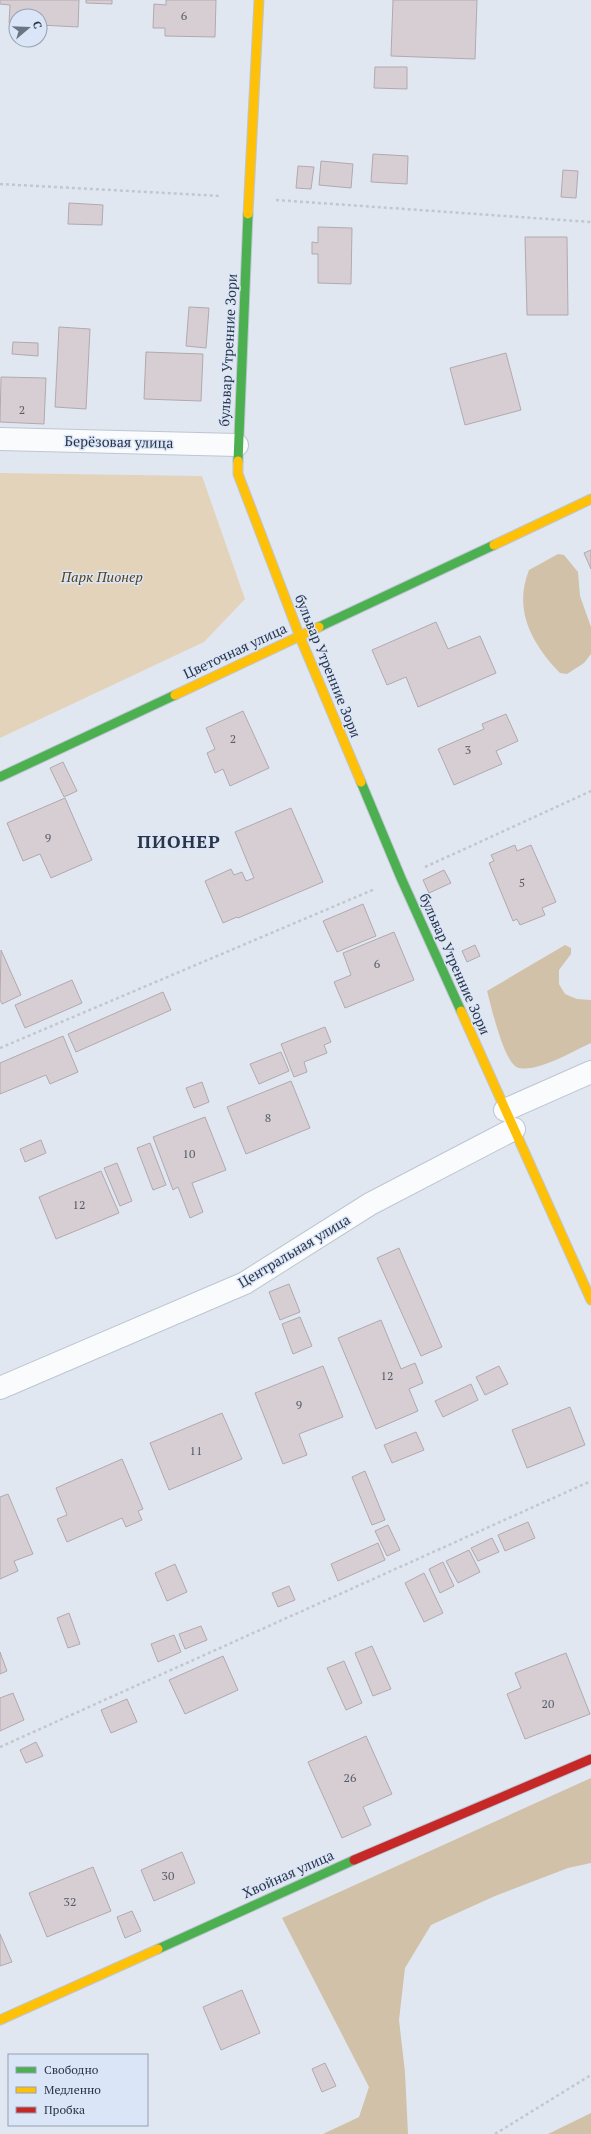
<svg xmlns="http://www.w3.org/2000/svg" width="591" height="2134" font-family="'PT Serif',serif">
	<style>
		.green { fill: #e3d3ba }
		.forest { fill: #d1c1a8 }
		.building { fill: #d7ced3; stroke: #b1a9ae }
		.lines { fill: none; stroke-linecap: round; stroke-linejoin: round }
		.street-casing { stroke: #bdc6d2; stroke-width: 24 }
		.fast-casing { stroke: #bdc6d2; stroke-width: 11 }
		.slow-casing { stroke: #bdc6d2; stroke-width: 11 }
		.jam-casing { stroke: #bdc6d2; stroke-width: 11 }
		.path { stroke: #c3c7cc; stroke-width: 2.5; stroke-dasharray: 3 3; stroke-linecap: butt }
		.street { stroke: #fafbfd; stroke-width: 22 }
		.fast { stroke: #4caf50; stroke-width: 9 }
		.slow { stroke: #ffc107; stroke-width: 9 }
		.jam { stroke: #c62828; stroke-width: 9 }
		.labels { text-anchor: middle; stroke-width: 3; stroke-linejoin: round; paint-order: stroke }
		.number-label { font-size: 12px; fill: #555c6a }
		.street-label { font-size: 14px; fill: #2a3647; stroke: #dae6f8 }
		.park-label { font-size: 14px; font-style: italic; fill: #594016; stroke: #dae6f8 }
		.district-label { font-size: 18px; font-weight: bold; letter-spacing: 1px; fill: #2a3647; stroke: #dae6f8 }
	</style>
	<rect width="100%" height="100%" fill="#e1e7f1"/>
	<polygon class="green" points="0,473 202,476 245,599 204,642 0,738"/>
	<g class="forest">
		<path d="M558,554L564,555L578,572L580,596L591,627V654L584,663L567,674L560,673C532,644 513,610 529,570Z"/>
		<path d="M565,945L571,948V954L559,970V984L565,994L577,999L591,1000V1043C573,1051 539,1072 519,1068C504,1065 491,1005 487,991Z"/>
		<polygon points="591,1778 591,1863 568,1868 495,1896 431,1925 405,1968 399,2020 405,2072 408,2134 323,2134 359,2117 369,2087 282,1918"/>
		<polygon points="591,2113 591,2134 548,2134"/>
	</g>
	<g class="building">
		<polygon points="0,0 79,0 78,27 40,25 40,16 16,16 16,23 9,23 10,5 0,4"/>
		<polygon points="86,0 112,0 112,4 86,3"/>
		<polygon points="166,0 216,0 215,37 165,36 165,28 153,28 154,4 166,5"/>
		<polygon points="393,0 477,0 475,59 391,56"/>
		<polygon points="375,67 407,67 407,89 374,88"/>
		<polygon points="373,154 408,156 407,184 371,182"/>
		<polygon points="321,161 353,164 351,188 319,185"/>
		<polygon points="298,166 314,167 311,189 296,188"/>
		<polygon points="563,170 578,171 576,198 561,197"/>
		<polygon points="69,203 103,205 102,225 68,224"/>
		<polygon points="318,227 352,228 351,284 318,283 318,254 312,254 312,242 318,243"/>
		<polygon points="525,237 567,237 568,315 527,315"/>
		<polygon points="189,307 209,308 206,348 186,346"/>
		<polygon points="59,327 90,329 86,409 55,407"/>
		<polygon points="13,342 38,343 38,356 12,354"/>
		<polygon points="146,352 203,354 201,401 144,399"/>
		<polygon points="506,353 521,410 465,425 450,368"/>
		<polygon points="1,377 46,378 44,424 0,422"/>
		<polygon points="591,550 591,569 584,553"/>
		<polygon points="436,622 448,649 480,636 496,673 418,707 406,677 387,685 372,650"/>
		<polygon points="243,711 269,768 230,786 223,769 215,773 207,753 215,749 206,728"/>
		<polygon points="506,714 518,741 496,751 502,764 454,785 438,749 484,729 482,724"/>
		<polygon points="63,762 77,791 64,797 50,768"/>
		<polygon points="65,798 92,860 51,878 40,854 23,861 7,823"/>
		<polygon points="291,808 323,882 238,918 237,917 223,923 205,881 231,869 234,875 242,872 246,881 254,878 235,832"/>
		<polygon points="515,845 517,851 531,845 556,902 542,908 545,915 520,925 517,919 513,921 489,863 494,861 491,855"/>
		<polygon points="444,870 451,883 429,893 423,880"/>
		<polygon points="363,904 376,936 337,952 323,921"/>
		<polygon points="394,932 414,980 345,1008 334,982 351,975 343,953"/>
		<polygon points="475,945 480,956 467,962 462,951"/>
		<polygon points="1,950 21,995 2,1004 0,1000"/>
		<polygon points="72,980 82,1003 25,1028 15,1005"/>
		<polygon points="163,992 171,1010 76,1052 68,1034"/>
		<polygon points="325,1027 331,1042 324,1045 327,1053 304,1062 307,1072 294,1077 281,1044"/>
		<polygon points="63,1036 78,1072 50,1084 46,1075 0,1094 0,1063"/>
		<polygon points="281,1052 289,1071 259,1084 250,1064"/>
		<polygon points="291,1081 310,1128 246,1154 227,1107"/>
		<polygon points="202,1082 209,1102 194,1108 186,1088"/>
		<polygon points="205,1117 226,1170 192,1183 203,1212 190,1218 178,1187 173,1190 153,1137"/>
		<polygon points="41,1140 46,1153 25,1162 20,1149"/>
		<polygon points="150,1143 166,1185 153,1190 137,1148"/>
		<polygon points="117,1163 132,1201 120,1206 104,1168"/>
		<polygon points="101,1171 119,1213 56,1239 39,1197"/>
		<polygon points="399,1248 442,1347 421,1356 377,1258"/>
		<polygon points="289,1284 300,1312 280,1320 269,1292"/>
		<polygon points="300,1317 312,1346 293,1354 282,1324"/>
		<polygon points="381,1320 401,1369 415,1363 423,1383 409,1389 418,1411 376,1429 338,1338"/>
		<polygon points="323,1366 343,1417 299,1434 307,1455 283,1464 255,1393"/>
		<polygon points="499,1366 508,1384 485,1395 476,1377"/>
		<polygon points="471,1384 478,1400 443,1417 435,1401"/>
		<polygon points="570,1407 585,1445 527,1468 512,1430"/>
		<polygon points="222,1413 242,1459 169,1490 150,1443"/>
		<polygon points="416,1432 424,1450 392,1463 384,1445"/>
		<polygon points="122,1459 143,1509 138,1511 142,1520 126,1527 122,1518 67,1542 57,1519 67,1515 56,1488"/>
		<polygon points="365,1471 385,1520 372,1525 352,1477"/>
		<polygon points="8,1494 33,1554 14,1561 18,1571 0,1579 0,1497"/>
		<polygon points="528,1522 535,1538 505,1551 498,1535"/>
		<polygon points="388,1525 400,1550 387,1556 375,1531"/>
		<polygon points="492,1538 499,1552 478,1561 471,1548"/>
		<polygon points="378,1543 385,1560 338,1581 331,1564"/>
		<polygon points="469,1550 480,1572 458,1583 446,1561"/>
		<polygon points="443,1562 454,1586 440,1593 429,1569"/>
		<polygon points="175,1564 187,1592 167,1601 155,1573"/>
		<polygon points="424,1573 443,1613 424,1622 405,1583"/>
		<polygon points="289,1586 295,1600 278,1607 272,1593"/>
		<polygon points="69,1613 80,1644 68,1648 57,1618"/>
		<polygon points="201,1626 207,1640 185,1649 179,1634"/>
		<polygon points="174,1635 181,1652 158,1662 151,1644"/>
		<polygon points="372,1646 391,1689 373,1696 355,1653"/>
		<polygon points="0,1652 7,1671 0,1674"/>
		<polygon points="566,1653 590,1714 525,1739 507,1694 521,1688 515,1673"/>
		<polygon points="223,1656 238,1690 185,1714 169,1680"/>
		<polygon points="344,1661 362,1703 346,1710 327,1668"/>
		<polygon points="13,1693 24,1720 0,1731 0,1698"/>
		<polygon points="127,1699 137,1722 111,1733 101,1710"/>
		<polygon points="366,1736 392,1794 363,1807 371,1825 342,1838 308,1762"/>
		<polygon points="36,1742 43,1756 26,1763 20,1750"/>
		<polygon points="182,1852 195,1883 154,1901 141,1870"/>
		<polygon points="93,1867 111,1911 47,1937 29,1893"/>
		<polygon points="132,1911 141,1931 125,1938 117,1917"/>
		<polygon points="0,1934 12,1962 0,1966"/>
		<polygon points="242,1990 260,2033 221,2050 203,2007"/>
		<polygon points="325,2063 336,2086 322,2092 312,2069"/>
	</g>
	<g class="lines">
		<defs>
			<g id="street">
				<polyline points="0,439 237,445"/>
				<polyline points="505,1110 591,1072"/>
				<polyline points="0,1388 245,1283 370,1204 514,1129"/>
			</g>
			<g id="fast">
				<polyline points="238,461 248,214"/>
				<polyline points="319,627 494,545"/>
				<polyline points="0,777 175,695"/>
				<polyline points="361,782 401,878 461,1011"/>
				<polyline points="158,1949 354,1860"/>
			</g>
			<g id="slow">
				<polyline points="248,214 259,0"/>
				<polyline points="238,461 238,474 300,637 361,782"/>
				<polyline points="494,545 591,499"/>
				<polyline points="175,695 319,627"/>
				<polyline points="461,1011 591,1300"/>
				<polyline points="0,2020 158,1949"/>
			</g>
			<polyline id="jam" points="354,1860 591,1759"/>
		</defs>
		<use href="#street" class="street-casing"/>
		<use href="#fast" class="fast-casing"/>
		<use href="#slow" class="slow-casing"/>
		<use href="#jam" class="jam-casing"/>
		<g class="path">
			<polyline points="0,184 221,196"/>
			<polyline points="276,200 591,222"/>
			<polyline points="425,867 591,791"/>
			<polyline points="0,1048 375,889"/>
			<polyline points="0,1747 591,1481"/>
			<polyline points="495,2134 591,2075"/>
		</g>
		<use href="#street" class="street"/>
		<use href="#fast" class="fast"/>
		<use href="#slow" class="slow"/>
		<use href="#jam" class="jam"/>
	</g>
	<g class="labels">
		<g class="number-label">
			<text x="184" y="20">6</text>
			<text x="22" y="414">2</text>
			<text x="233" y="743">2</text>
			<text x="468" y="754">3</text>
			<text x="48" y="842">9</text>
			<text x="522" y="887">5</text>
			<text x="377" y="968">6</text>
			<text x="268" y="1122">8</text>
			<text x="189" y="1158">10</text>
			<text x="79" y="1209">12</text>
			<text x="387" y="1380">12</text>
			<text x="299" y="1409">9</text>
			<text x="196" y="1455">11</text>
			<text x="548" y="1708">20</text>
			<text x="350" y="1782">26</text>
			<text x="168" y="1880">30</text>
			<text x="70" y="1906">32</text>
		</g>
		<g class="street-label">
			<text transform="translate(228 350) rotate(-87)" y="5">бульвар Утренние Зори</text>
			<text transform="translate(119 442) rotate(1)" y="5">Берёзовая улица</text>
			<text transform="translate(235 651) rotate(-25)" y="5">Цветочная улица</text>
			<text transform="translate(328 666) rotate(68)" y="5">бульвар Утренние Зори</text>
			<text transform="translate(455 964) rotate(66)" y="5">бульвар Утренние Зори</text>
			<text transform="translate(294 1251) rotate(-31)" y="5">Центральная улица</text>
			<text transform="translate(288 1874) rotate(-24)" y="5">Хвойная улица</text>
		</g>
		<g class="park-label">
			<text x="102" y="582">Парк Пионер</text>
		</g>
		<g class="district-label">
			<text x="179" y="848">ПИОНЕР</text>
		</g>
	</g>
	<rect x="8" y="2054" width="140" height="72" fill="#dae6f8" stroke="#94a0b1"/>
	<rect x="16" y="2067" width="20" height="6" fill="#4caf50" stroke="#94a0b1"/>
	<text x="44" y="2074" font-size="12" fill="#2a3647">Свободно</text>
	<rect x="16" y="2087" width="20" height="6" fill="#ffc107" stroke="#94a0b1"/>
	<text x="44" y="2094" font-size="12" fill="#2a3647">Медленно</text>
	<rect x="16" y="2107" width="20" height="6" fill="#c62828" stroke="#94a0b1"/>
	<text x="44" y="2114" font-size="12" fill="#2a3647">Пробка</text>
	<g transform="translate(28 28) rotate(71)"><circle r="19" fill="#dae6f8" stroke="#94a0b1"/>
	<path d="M0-3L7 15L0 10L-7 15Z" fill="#6a7482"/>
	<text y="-6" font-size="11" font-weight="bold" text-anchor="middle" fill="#2a3647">С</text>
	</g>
</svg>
